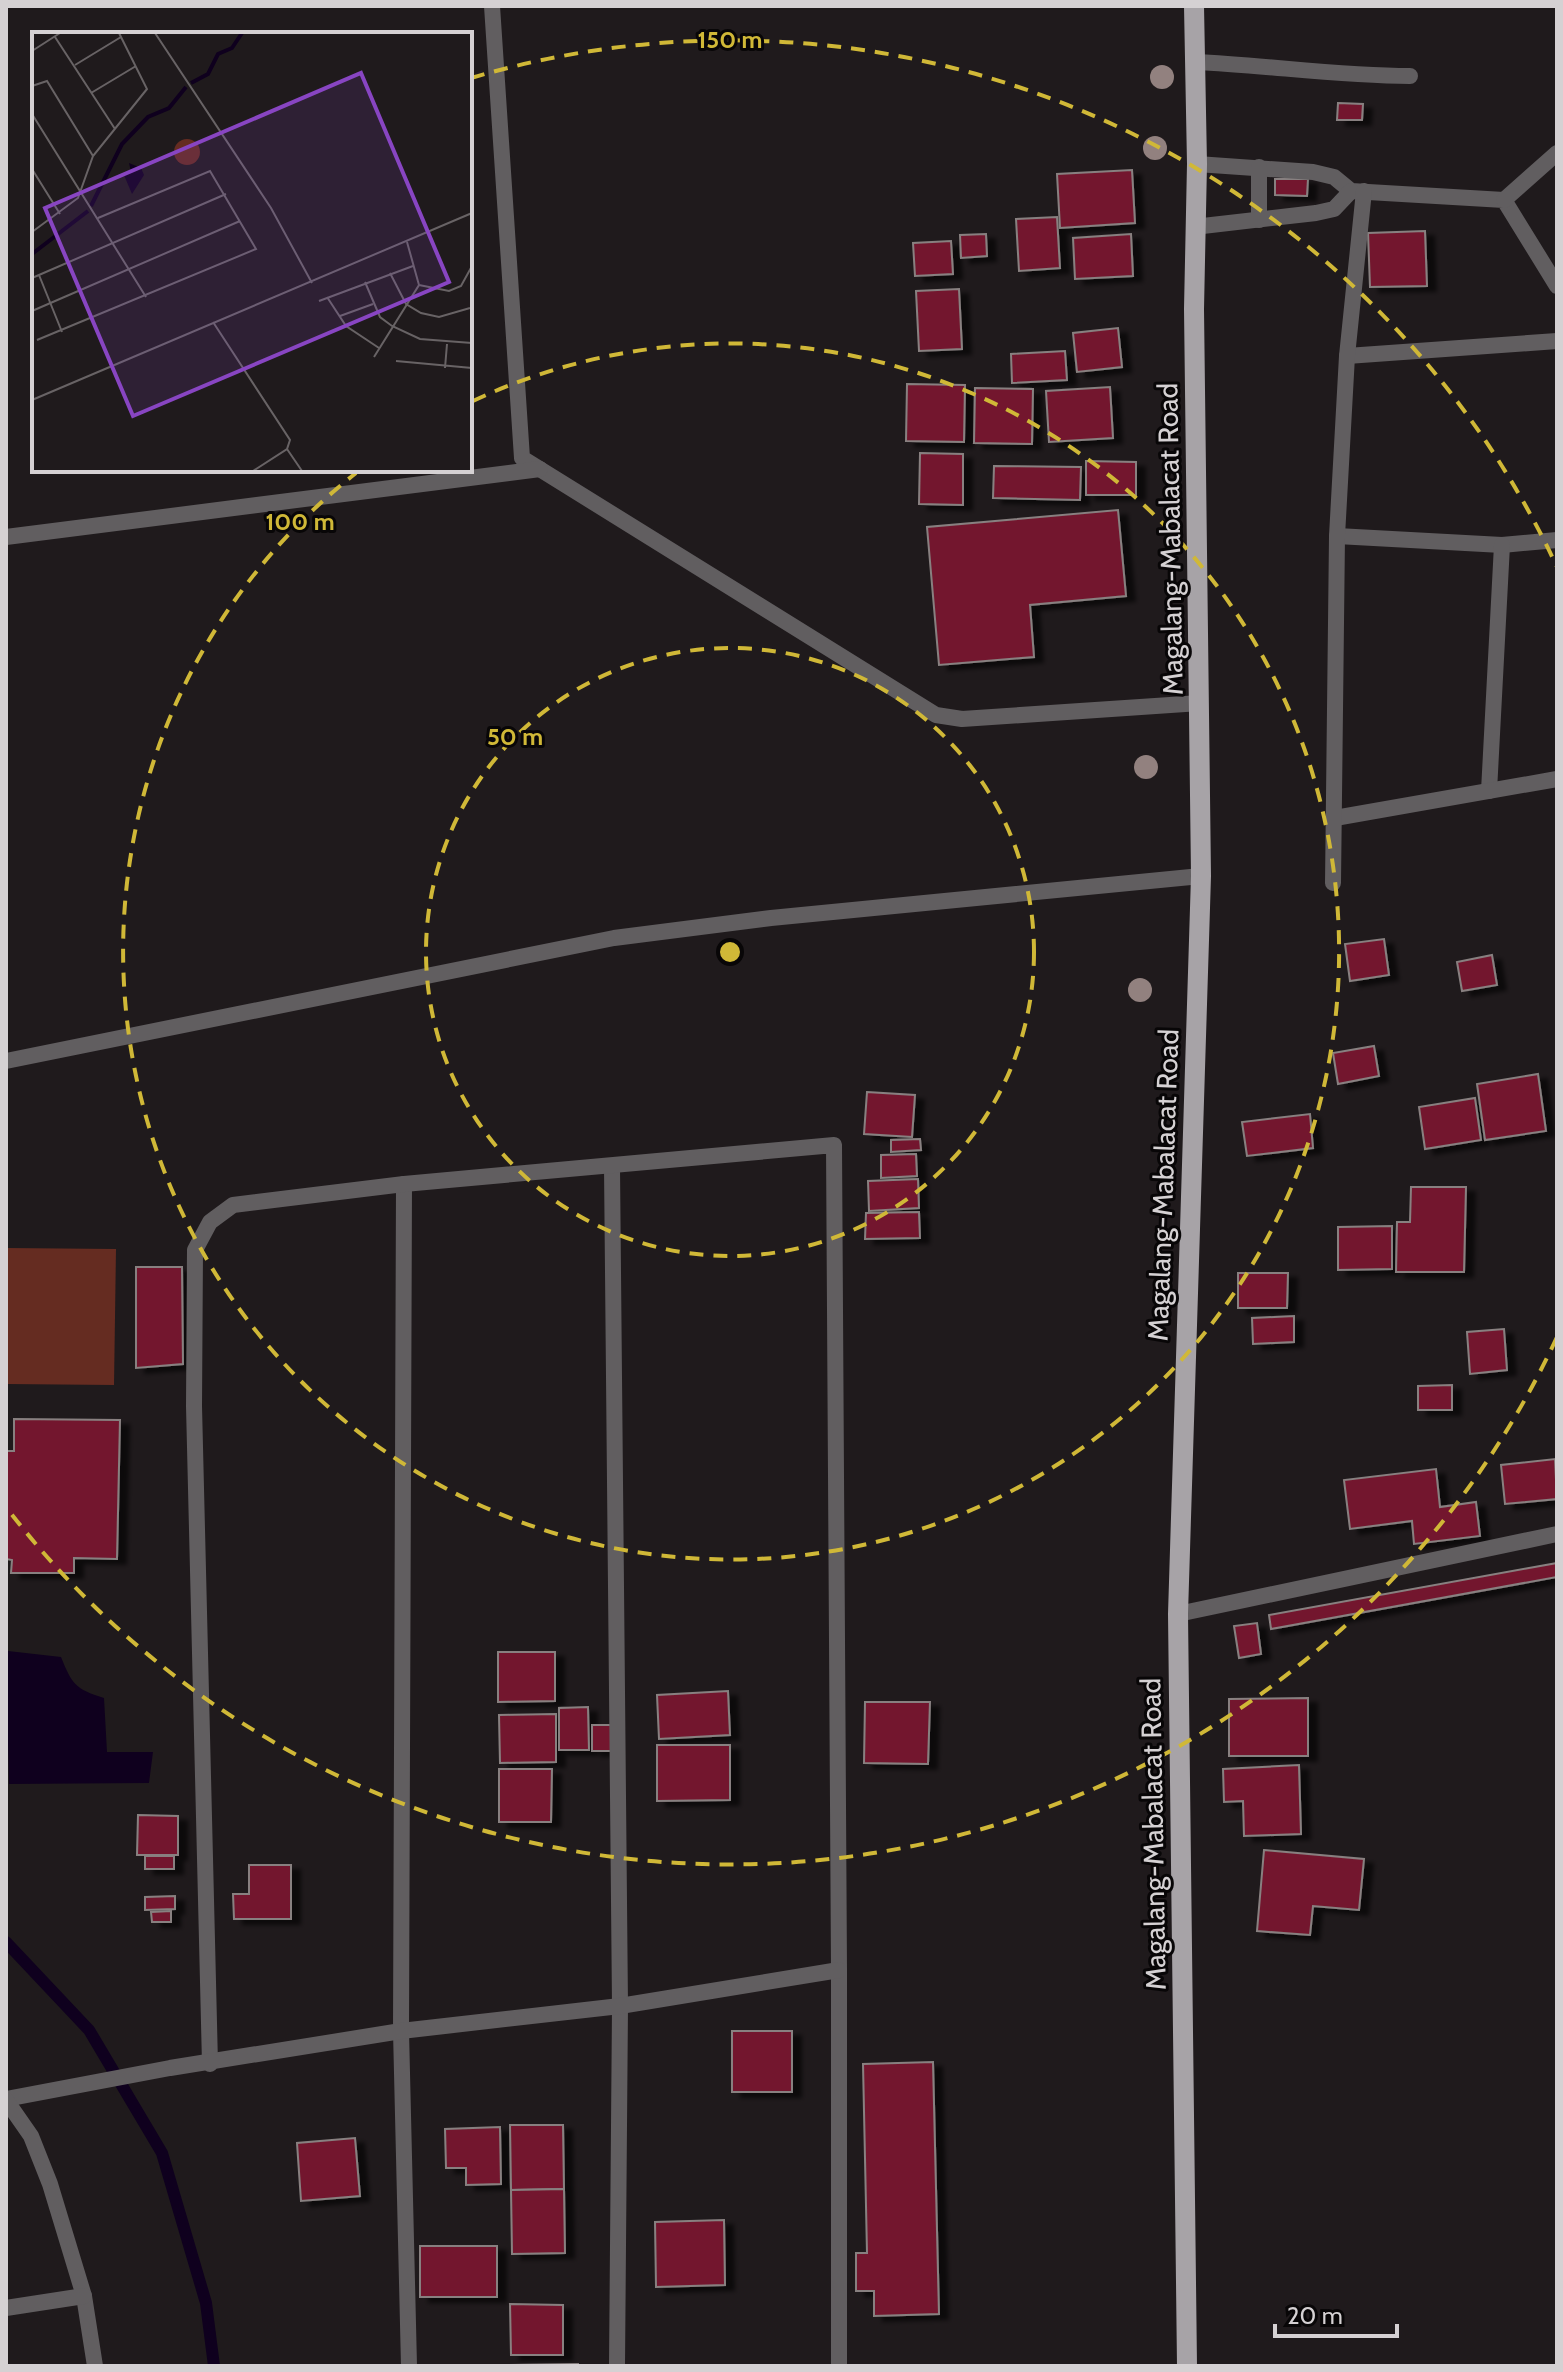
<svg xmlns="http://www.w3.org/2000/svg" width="1563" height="2372" font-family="Cabin,sans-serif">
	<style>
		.green { fill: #652c21 }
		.water { fill: #0f001e }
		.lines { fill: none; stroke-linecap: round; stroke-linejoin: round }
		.stream { stroke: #0f001e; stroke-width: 12 }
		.building { fill: #73192f; stroke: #888080; stroke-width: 2; filter: url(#shadow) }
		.lane { stroke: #615e60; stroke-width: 16 }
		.street { stroke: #615e60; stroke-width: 16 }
		.primary { stroke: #a7a3a7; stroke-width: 20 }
		.tree { fill: #92817f }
		.ring { fill: none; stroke: #d0b837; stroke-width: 4; stroke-dasharray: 14 10 }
		.labels { text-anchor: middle; stroke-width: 6; stroke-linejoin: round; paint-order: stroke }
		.street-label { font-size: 28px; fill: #d5d1d3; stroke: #080607 }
		.inset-river { fill: none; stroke: #0f001e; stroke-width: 4 }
		.inset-road { fill: none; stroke: #686365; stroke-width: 2 }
		.view { fill: #8845c2; fill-opacity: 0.15; stroke: #8845c2; stroke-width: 4 }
		.inset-edge { fill: none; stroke: #d5d1d3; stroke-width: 4 }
		.centre { fill: #d0b837; stroke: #080607; stroke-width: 4 }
		.ring-label { font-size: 24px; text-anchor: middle; font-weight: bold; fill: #d0b837; stroke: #080607; stroke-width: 6; stroke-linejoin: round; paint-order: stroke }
	</style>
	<defs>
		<filter id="shadow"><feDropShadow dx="9" dy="5" stdDeviation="2" flood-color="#0009"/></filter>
	</defs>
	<rect width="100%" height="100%" fill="#1f1a1c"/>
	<polygon class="green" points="6,1248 116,1249 114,1385 6,1384"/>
	<path class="water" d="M8,1651L61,1657C72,1684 75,1689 104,1698L107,1752H153L149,1783L9,1784L6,1660Z"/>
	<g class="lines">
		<polyline class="stream" points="6,1942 89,2030 162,2153 206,2303 214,2366"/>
	</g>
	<g class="building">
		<polygon points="1338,103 1363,104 1362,120 1337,120"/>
		<polygon points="1132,170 1135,223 1060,228 1057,174"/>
		<polygon points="1275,179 1308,179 1307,196 1275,195"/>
		<polygon points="1057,217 1060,268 1019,271 1016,219"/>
		<polygon points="1425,231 1427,286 1370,287 1368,233"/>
		<polygon points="986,234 987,256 961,258 960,235"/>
		<polygon points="1131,234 1133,276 1075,279 1073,238"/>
		<polygon points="951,241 953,274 915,276 913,243"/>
		<polygon points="959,289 962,349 919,351 916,291"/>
		<polygon points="1118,328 1122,367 1077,372 1073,333"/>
		<polygon points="1065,351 1067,380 1012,383 1011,354"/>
		<polygon points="907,384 965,385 964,442 906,441"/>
		<polygon points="1110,387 1113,438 1049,442 1046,391"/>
		<polygon points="975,388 1033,389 1032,444 974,443"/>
		<polygon points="920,453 963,454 963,505 919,504"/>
		<polygon points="1086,461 1136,462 1136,495 1086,495"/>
		<polygon points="994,466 1081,467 1080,500 993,498"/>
		<polygon points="1118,510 1126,596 1030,605 1034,657 939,665 927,527"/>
		<polygon points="1384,939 1389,975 1350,981 1345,944"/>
		<polygon points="1492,955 1497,985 1462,991 1457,962"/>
		<polygon points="1374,1046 1379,1076 1338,1084 1333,1053"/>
		<polygon points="1538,1074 1546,1131 1485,1140 1477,1084"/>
		<polygon points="867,1092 915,1095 912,1137 864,1134"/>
		<polygon points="1475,1098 1481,1140 1425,1149 1419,1107"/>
		<polygon points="1310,1114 1313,1148 1247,1156 1242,1122"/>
		<polygon points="920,1139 921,1150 891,1152 891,1140"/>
		<polygon points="916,1154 917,1176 881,1178 881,1155"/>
		<polygon points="918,1179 919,1208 869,1211 868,1181"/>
		<polygon points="1411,1187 1466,1187 1464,1272 1396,1272 1397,1222 1410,1222"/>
		<polygon points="919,1212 920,1238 865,1239 866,1213"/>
		<polygon points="1392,1226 1392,1269 1338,1270 1338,1227"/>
		<polygon points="136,1267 182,1267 183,1364 136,1368"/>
		<polygon points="1238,1273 1288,1273 1287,1308 1238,1308"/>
		<polygon points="1294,1316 1294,1342 1253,1344 1252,1318"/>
		<polygon points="1504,1329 1507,1370 1470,1374 1467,1332"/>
		<polygon points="1452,1385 1452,1410 1418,1410 1418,1386"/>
		<polygon points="14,1419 120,1420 117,1559 74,1558 74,1573 11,1573 12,1560 6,1559 6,1451 14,1451"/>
		<polygon points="1555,1459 1557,1499 1505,1504 1501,1465"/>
		<polygon points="1436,1469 1440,1507 1476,1502 1480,1536 1414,1544 1412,1521 1350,1529 1344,1480"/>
		<polygon points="1557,1563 1557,1577 1271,1629 1269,1615"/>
		<polygon points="1257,1623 1261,1654 1239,1658 1234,1626"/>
		<polygon points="498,1652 555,1652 555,1701 498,1702"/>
		<polygon points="728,1691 730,1735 659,1739 657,1695"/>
		<polygon points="1308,1698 1308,1756 1229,1756 1229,1699"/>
		<polygon points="865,1702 930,1702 928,1764 864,1763"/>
		<polygon points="588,1707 589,1750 559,1750 559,1708"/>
		<polygon points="556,1714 556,1762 500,1763 499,1715"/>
		<rect x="592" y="1725" width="19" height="26"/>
		<polygon points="657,1745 730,1745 730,1800 657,1801"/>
		<polygon points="1299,1765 1301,1834 1244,1836 1243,1801 1224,1802 1223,1769"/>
		<polygon points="499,1769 552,1769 551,1822 499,1822"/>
		<polygon points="138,1815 178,1816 178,1855 137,1855"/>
		<polygon points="1264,1850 1364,1859 1359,1910 1313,1906 1310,1935 1257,1931"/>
		<rect x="145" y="1856" width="29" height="13"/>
		<polygon points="249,1865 291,1865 291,1919 234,1919 233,1894 249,1894"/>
		<polygon points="175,1896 175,1909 145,1910 145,1897"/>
		<polygon points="171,1911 171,1922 152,1922 151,1912"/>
		<rect x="732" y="2031" width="60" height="61"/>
		<polygon points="933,2062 939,2314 874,2316 874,2291 856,2291 856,2253 867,2253 863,2064"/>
		<polygon points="510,2125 563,2125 564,2189 511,2190"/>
		<polygon points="500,2127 501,2184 466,2185 466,2168 446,2168 445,2129"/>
		<polygon points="355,2138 360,2196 301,2201 297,2143"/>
		<polygon points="564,2189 565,2253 512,2254 511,2190"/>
		<polygon points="724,2220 725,2285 656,2287 655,2222"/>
		<rect x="420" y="2246" width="77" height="51"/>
		<polygon points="510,2304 563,2305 563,2355 511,2355"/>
		<polygon points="578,2364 578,2366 510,2366 510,2365"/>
	</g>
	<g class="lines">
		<g class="lane">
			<polyline points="492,6 522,458 936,715 962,719 1200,703"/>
			<path d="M1195,62C1267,65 1338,76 1410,76"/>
			<polyline points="6,537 540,469"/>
		</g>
		<g class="street">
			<polyline points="1197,164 1313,172 1334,177 1351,191 1504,200 1557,286"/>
			<polyline points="1259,167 1259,220"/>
			<polyline points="1504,200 1557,153"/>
			<polyline points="1194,227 1316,213 1334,209 1351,191"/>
			<polyline points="1347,356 1557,341"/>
			<polyline points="1337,536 1502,545 1557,540"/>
			<polyline points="1489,791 1502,545"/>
			<polyline points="1335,818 1557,779"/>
			<polyline points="1333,883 1337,536 1347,356 1364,191"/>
			<polyline points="6,1061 614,938 771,918 1201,876"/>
			<polyline points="612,1167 620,2006 617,2366"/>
			<polyline points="404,1184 401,2031 409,2366"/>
			<polyline points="1178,1614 1557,1534"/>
			<polyline points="210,2064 194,1406 195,1250 210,1222 233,1205 404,1184 834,1145 839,1970 839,2366"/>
			<polyline points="6,2099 170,2068 401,2031 620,2006 839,1970"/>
			<polyline points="6,2100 31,2136 50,2184 84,2296 95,2366"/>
			<polyline points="6,2308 84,2296"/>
		</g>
		<polyline class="primary" points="1187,2366 1178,1614 1201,876 1194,309 1197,164 1194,6"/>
	</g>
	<g class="tree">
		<circle cx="1162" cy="77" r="12"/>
		<circle cx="1155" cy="148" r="12"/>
		<circle cx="1146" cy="767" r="12"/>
		<circle cx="1140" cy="990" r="12"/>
	</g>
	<g class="ring">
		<circle cx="730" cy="952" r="304"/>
		<path d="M473 401A608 608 0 1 1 356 473"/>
		<path d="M1557 1337A912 912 0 0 1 6 1507M471 78A912 912 0 0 1 1557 567"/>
	</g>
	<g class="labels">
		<g class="street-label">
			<text transform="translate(1170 539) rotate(-91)" y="10">Magalang-Mabalacat Road</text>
			<text transform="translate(1163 1185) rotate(-88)" y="10">Magalang-Mabalacat Road</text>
			<text transform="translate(1153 1834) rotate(-91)" y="10">Magalang-Mabalacat Road</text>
		</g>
	</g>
	<g transform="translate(32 32)">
		<rect width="440" height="440" fill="#1f1a1c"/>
		<path d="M142 120a13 13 0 1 1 26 0a13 13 0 1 1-26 0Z" fill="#652c21"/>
		<path d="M97,131L109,136L112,143L100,162L92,143L99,140Z" fill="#0f001e"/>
		<path class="inset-river" d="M159,51L176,42L186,22L200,16L210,1M59,174L90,112L116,85L137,76L154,55M0,222L56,179"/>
		<path class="inset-road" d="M123,1L239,176L280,251M23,5L83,97M0,19L28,1M43,33L89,5M0,54L15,49L61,124M59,61L104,34M0,82L114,265M0,137L28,182M0,200L46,166L61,124L115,57L87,1M358,241L374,272L389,281L407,285L438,276M7,243L30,300M0,246L194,162M333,250L348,285L360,294L388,307L440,311M387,253L417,259L429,254L440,234M295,265L314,294L347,316M287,269L381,234M0,279L208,189M308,284L341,272M181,290L258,408L255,417L221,439M5,308L224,217L178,139L66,186M342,325L387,253L375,210M364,329L440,336M413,336L415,312M0,368L440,181M255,417L270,439"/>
		<path class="view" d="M329,41L417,250L101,384L13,176Z"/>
		<rect width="440" height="440" class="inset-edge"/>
	</g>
	<circle cx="730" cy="952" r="12" class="centre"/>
	<g class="ring-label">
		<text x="730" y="48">150 m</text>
		<text x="300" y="530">100 m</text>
		<text x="515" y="745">50 m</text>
	</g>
	<rect width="1563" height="2372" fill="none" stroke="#d5d1d3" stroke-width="16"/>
	<path d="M1275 2324v12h122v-12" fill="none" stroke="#d5d1d3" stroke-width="4"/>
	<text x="1287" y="2324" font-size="24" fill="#d5d1d3" stroke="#080607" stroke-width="6" paint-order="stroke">20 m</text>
</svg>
